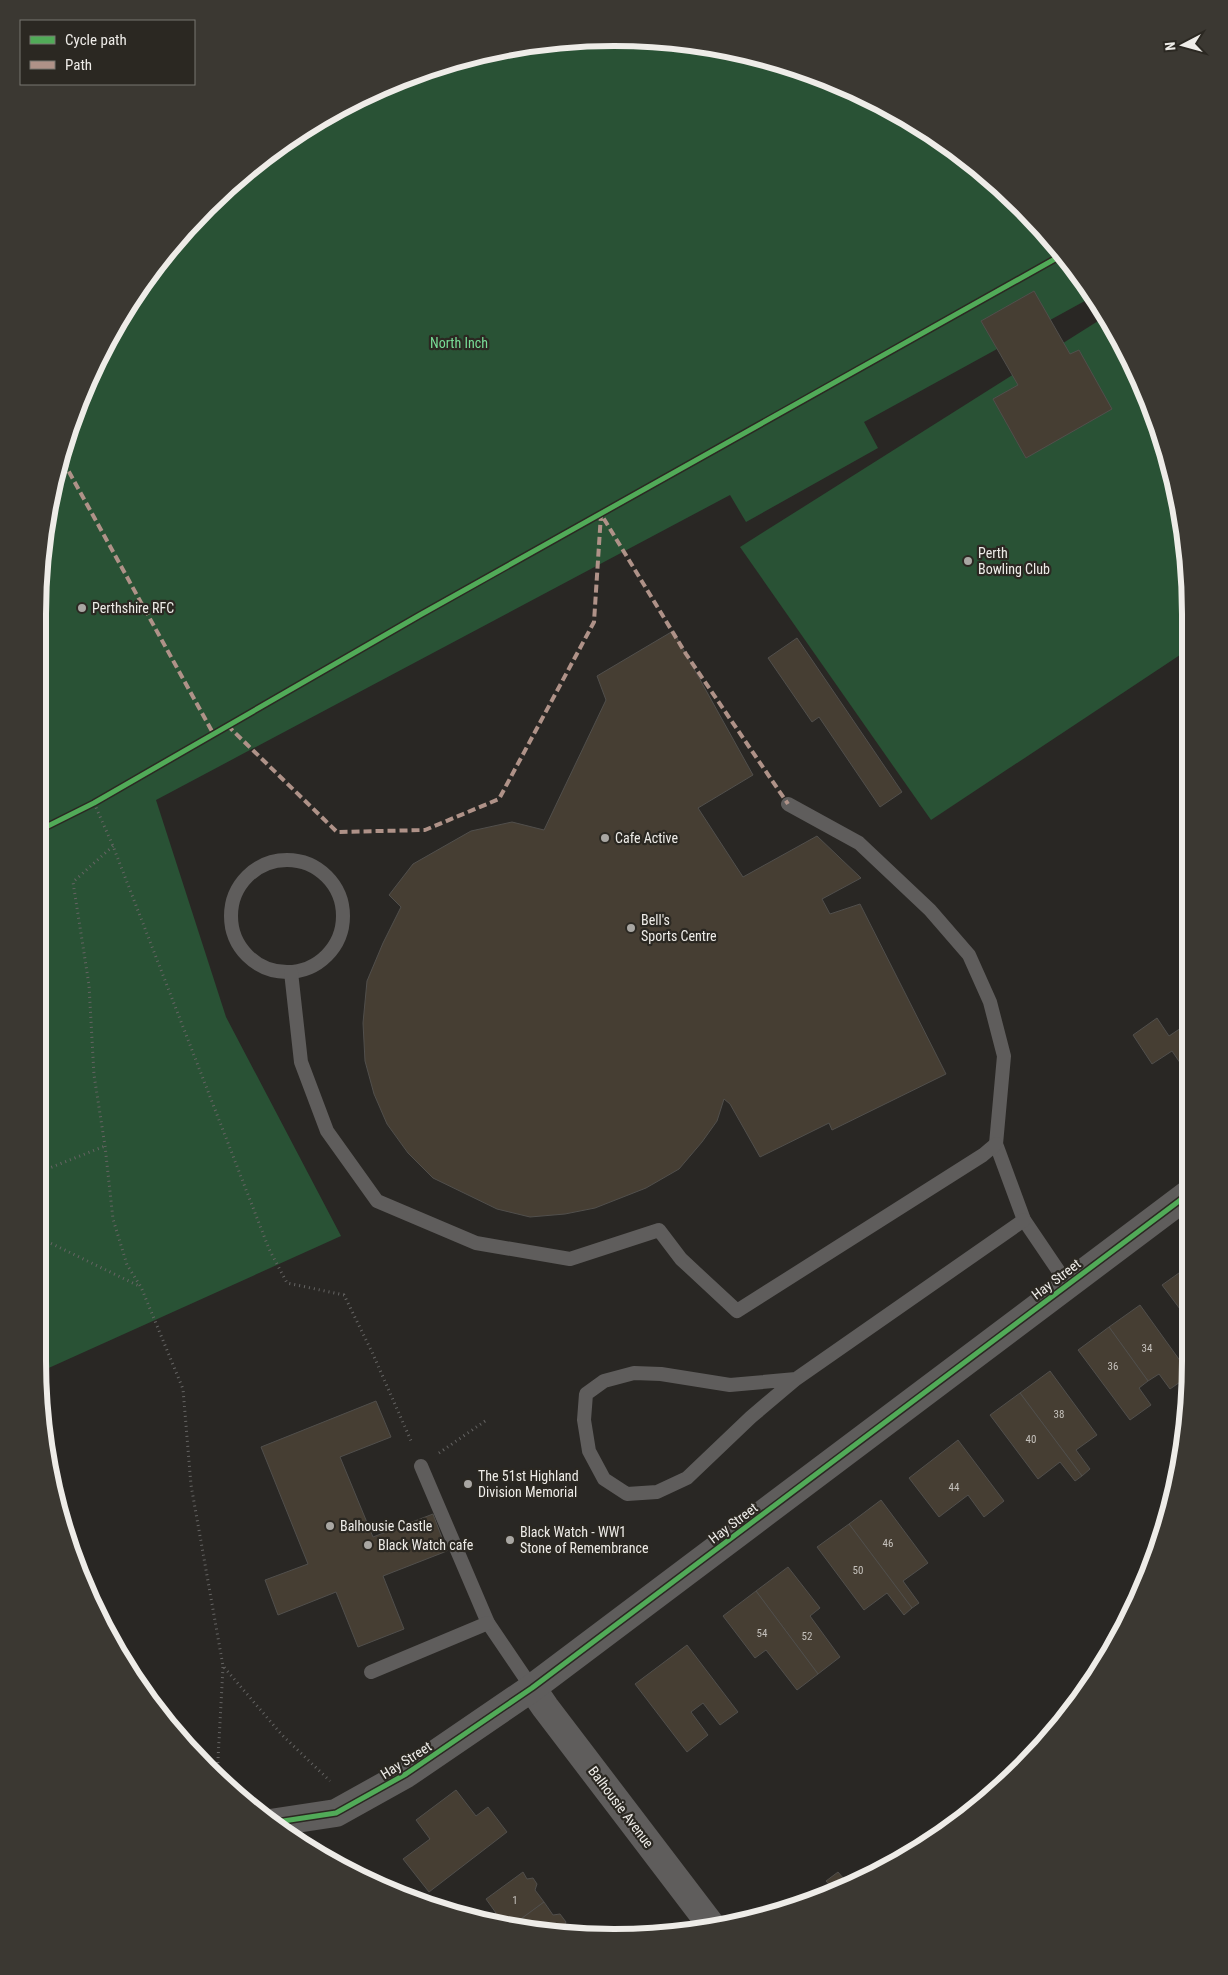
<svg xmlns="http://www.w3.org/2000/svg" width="1228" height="1975" font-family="'Roboto Condensed',sans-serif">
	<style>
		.green { fill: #295235 }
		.building { fill: #463e33; stroke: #514f4c }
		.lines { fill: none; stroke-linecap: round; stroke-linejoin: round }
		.path { stroke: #656463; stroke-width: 3; stroke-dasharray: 1 4; stroke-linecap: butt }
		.lane { stroke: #5f5d5c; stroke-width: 14 }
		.street { stroke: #5f5d5c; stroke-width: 28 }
		.quiet { stroke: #af9288; stroke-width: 4; stroke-dasharray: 8 4; stroke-linecap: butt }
		.cycleway-casing { stroke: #2b2822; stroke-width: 8 }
		.cycleway { stroke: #51ab58; stroke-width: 5 }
		.poi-dot { fill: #a9a7a3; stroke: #2b2822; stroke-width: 2 }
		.labels { text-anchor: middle; stroke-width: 4.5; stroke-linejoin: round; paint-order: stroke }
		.number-label { font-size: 11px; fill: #c4c0bb }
		.park-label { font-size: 14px; fill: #78dd97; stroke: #2b2822 }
		.poi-label { font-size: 14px; fill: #eeece8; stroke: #2b2822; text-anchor: start }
		.street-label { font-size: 14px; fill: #eeece8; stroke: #2b2822 }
		.rim { fill: none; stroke: #eeece8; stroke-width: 6 }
	</style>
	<rect width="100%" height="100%" fill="#292724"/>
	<g class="green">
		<polygon points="652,39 763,57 869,97 965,157 1048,234 1092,297 864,422 878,448 746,522 730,495 156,800 226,1017 341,1236 42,1371 42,539 81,394 157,263 234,180 326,115 429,68 539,42"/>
		<polygon points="1106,316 1113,326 1171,465 1189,576 1189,649 931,820 740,547"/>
	</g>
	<g class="building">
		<polygon points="1034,291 1070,354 1079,350 1112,409 1026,458 993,399 1018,385 981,321"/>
		<polygon points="673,631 753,775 698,808 743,877 817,836 861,878 822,899 830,914 860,904 946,1074 832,1130 829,1123 760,1157 730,1104 724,1099 717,1121 702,1142 679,1169 646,1188 595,1208 565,1214 530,1217 497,1209 433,1178 408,1153 387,1124 374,1094 365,1061 363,1023 367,981 383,943 401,907 389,895 413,864 471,831 512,822 544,830 606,700 597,676"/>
		<polygon points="797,638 902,792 880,807 819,717 812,722 768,658"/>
		<polygon points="1157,1018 1169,1036 1187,1024 1187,1073 1172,1051 1152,1064 1133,1035"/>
		<polygon points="1186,1268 1186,1317 1162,1285"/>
		<polygon points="1140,1305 1186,1369 1186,1378 1170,1389 1159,1374 1148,1381 1109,1327"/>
		<polygon points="1109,1327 1148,1381 1139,1388 1151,1405 1130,1420 1078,1350"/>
		<polygon points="1050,1371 1097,1435 1076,1450 1090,1469 1082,1476 1020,1393"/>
		<polygon points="1020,1393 1082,1476 1075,1481 1060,1462 1038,1479 990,1415"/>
		<polygon points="376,1401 391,1437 340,1457 373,1537 433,1514 447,1551 383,1576 404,1629 358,1647 336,1592 278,1615 265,1580 308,1564 261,1447"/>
		<polygon points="958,1440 1004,1501 984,1517 968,1495 939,1517 909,1478"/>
		<polygon points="881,1500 928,1563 903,1581 919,1603 912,1608 849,1524"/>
		<polygon points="849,1524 912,1608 904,1615 887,1593 864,1610 817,1547"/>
		<polygon points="788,1567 820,1608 810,1616 840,1657 818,1674 756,1591"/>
		<polygon points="756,1591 818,1674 797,1690 766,1650 755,1658 723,1616"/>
		<polygon points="687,1645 738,1712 720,1725 703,1703 691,1712 708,1735 687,1752 635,1684"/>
		<polygon points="456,1790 476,1816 488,1807 507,1832 429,1892 403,1859 430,1839 416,1820"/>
		<polygon points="985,1797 988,1799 969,1814 967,1811"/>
		<polygon points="523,1872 527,1879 533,1878 537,1884 535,1890 544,1902 510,1927 484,1922 496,1913 486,1899"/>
		<polygon points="838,1872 849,1885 835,1891 826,1881"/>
		<polygon points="544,1902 553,1915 560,1914 566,1922 563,1928 567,1933 510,1927"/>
	</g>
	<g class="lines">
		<g class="path">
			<polyline points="94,803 113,846 269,1249 287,1283 344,1295 372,1352 412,1443"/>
			<polyline points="113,846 73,882 89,985 94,1075 105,1146 113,1219 127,1265 141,1287 183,1389 191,1485 223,1666 282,1735 330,1781"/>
			<polyline points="42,1171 105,1146"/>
			<polyline points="42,1239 141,1287"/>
			<polyline points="439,1453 488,1419"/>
			<polyline points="217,1778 223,1667"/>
		</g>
		<g class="lane">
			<polyline points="788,804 859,843 930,910 969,955 990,1002 1004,1056 996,1144 1024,1220 1068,1285"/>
			<circle cx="287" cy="916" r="56"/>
			<polyline points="291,972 301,1062 327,1131 377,1201 476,1243 570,1259 659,1230 681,1259 737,1311 983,1155 996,1144"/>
			<polyline points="796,1379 730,1385 661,1374 634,1373 604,1381 586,1394 584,1420 589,1451 604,1479 627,1494 657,1492 687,1478 751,1417 796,1379 1024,1220"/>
			<polyline points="421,1466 488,1623 532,1688"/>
			<polyline points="371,1672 488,1623"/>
		</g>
		<g class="street">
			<polyline points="532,1688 545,1707 711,1925"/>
			<polyline points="270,1823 336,1813 406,1774 532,1688 1187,1195"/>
		</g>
		<g class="quiet">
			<polyline points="63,461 213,733"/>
			<polyline points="227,725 337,832 425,830 499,799 594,622 601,514 686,654 788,804"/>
		</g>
		<defs>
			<g id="cycleway">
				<polyline points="42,829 94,803 420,615 1062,255"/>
				<polyline points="270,1823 336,1813 406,1774 532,1688 1187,1195"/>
			</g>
		</defs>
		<use href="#cycleway" class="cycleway-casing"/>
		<use href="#cycleway" class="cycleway"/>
	</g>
	<g class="poi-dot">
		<circle cx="968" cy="561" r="5"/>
		<circle cx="82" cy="608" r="5"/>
		<circle cx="605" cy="838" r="5"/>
		<circle cx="631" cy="928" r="5"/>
		<circle cx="468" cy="1484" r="5"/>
		<circle cx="330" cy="1526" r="5"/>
		<circle cx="510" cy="1540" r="5"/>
		<circle cx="368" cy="1545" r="5"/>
	</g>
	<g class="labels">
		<g class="number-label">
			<text x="1147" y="1352">34</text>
			<text x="1113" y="1370">36</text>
			<text x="1059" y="1418">38</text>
			<text x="1031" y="1443">40</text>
			<text x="954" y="1491">44</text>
			<text x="888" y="1547">46</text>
			<text x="858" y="1574">50</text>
			<text x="762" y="1637">54</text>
			<text x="807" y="1640">52</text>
			<text x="515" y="1904">1</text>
		</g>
		<g class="park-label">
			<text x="459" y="348">North Inch</text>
		</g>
		<g class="poi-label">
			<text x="978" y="558">Perth<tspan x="978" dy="16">Bowling Club</tspan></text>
			<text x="92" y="613">Perthshire RFC</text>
			<text x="615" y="843">Cafe Active</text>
			<text x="641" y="925">Bell's<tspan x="641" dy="16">Sports Centre</tspan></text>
			<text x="478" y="1481">The 51st Highland<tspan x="478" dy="16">Division Memorial</tspan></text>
			<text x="340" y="1531">Balhousie Castle</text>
			<text x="520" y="1537">Black Watch - WW1<tspan x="520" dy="16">Stone of Remembrance</tspan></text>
			<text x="378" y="1550">Black Watch cafe</text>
		</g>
		<g class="street-label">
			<text transform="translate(1056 1279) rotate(-37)" y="5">Hay Street</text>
			<text transform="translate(733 1523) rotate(-37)" y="5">Hay Street</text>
			<text transform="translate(406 1760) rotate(-32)" y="5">Hay Street</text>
			<text transform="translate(621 1807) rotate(53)" y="5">Balhousie Avenue</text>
		</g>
	</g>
	<path d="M0 0H1228V1975H0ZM614 46H614A568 568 0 0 1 1182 614V1361A568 568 0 0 1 614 1929H614A568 568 0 0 1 46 1361V614A568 568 0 0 1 614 46Z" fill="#3b3832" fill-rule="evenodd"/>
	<path class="rim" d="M614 46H614A568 568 0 0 1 1182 614V1361A568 568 0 0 1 614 1929H614A568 568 0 0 1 46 1361V614A568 568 0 0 1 614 46Z"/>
	<rect x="20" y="20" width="175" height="65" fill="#2b2822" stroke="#797671"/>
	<rect x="30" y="36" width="25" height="8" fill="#51ab58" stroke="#797671"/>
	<text x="65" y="45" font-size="15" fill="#eeece8">Cycle path</text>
	<rect x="30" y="61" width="25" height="8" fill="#af9288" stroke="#797671"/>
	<text x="65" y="70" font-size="15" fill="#eeece8">Path</text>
	<g transform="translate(1183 45) rotate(264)" stroke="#2b2822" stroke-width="4" paint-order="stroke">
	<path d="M0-4L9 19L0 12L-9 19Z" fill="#eeece8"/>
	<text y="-8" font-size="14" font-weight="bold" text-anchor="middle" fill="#eeece8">N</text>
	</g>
</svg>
